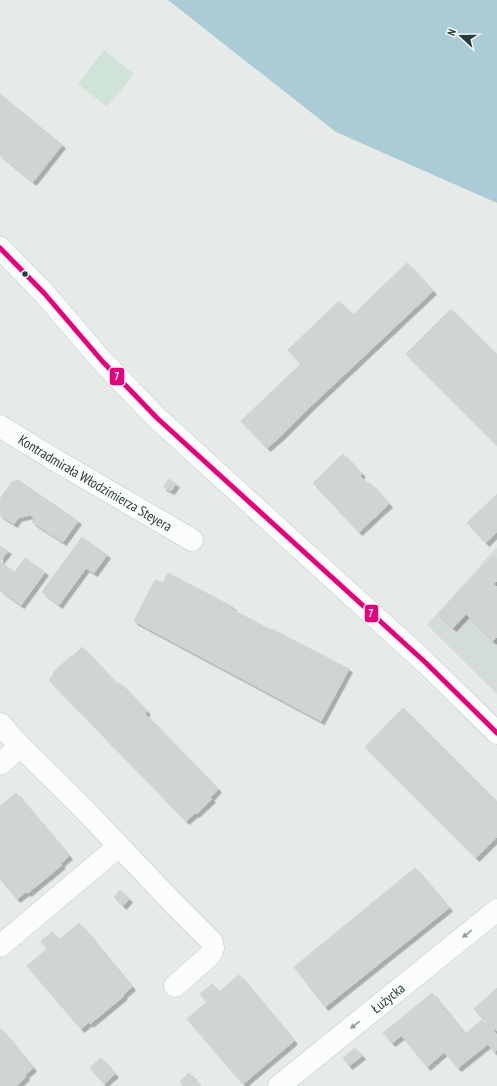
<svg xmlns="http://www.w3.org/2000/svg" width="497" height="1086" font-family="'PT Sans Narrow',sans-serif">
	<style>
		.built { fill: #d4dcd9 }
		.green { fill: #d0e3d7 }
		.water { fill: #aaccd6 }
		.building { fill: #d0d4d3; stroke: #cfd4d2; filter: url(#shadow) }
		.lines { fill: none; stroke-linecap: round; stroke-linejoin: round }
		.minor-casing { stroke: #c3c8c6; stroke-width: 23 }
		.tertiary-casing { stroke: #c3c8c6; stroke-width: 23 }
		.minor { stroke: #fbfcfc; stroke-width: 22 }
		.tertiary { stroke: #fbfcfc; stroke-width: 22 }
		.bus-1-casing { stroke: #f5f9f7; stroke-width: 8 }
		.bus-1 { stroke: #e5007d; stroke-width: 5 }
		.oneway { fill: #909c9a }
		.bus-dot { fill: #243d39; stroke: #f5f9f7; stroke-width: 1.5 }
		.labels { text-anchor: middle; stroke-width: 3.5; stroke-linejoin: round; paint-order: stroke }
		.street-label { font-size: 14px; fill: #243d39; stroke: #f5f9f7 }
		.line-badge { stroke: #f5f9f7; stroke-width: 1.5 }
		.badge-label { font-size: 11px; text-anchor: middle; font-weight: bold; fill: #fff }
	</style>
	<defs>
		<filter id="shadow"><feDropShadow dx="3.5" dy="3.5" stdDeviation="0" flood-color="#0004"/></filter>
	</defs>
	<rect width="100%" height="100%" fill="#e6ebe9"/>
	<polygon class="built" points="497,547 497,694 427,625"/>
	<polygon class="green" points="104,50 134,74 107,107 78,84"/>
	<polygon class="water" points="168,0 497,0 497,203 336,132"/>
	<g class="building">
		<polygon points="0,94 62,145 33,182 0,155"/>
		<polygon points="407,263 433,291 361,359 335,332"/>
		<polygon points="339,301 353,315 301,364 288,350"/>
		<polygon points="451,309 497,355 497,445 406,354"/>
		<polygon points="335,332 361,359 312,405 285,379"/>
		<polygon points="285,379 312,405 281,436 267,448 241,421"/>
		<polygon points="343,454 362,474 360,476 369,485 370,483 389,504 359,532 313,483"/>
		<polygon points="169,479 176,484 171,491 163,487"/>
		<polygon points="18,480 78,521 63,542 32,522 35,519 30,515 18,518 14,524 0,515 0,499 12,482"/>
		<polygon points="497,494 497,532 486,543 467,523"/>
		<polygon points="82,537 107,555 94,573 86,568 59,605 42,592"/>
		<polygon points="0,546 8,551 0,561"/>
		<polygon points="493,556 497,560 497,581 494,584 497,587 497,637 493,641 466,614 453,628 438,614"/>
		<polygon points="25,558 45,572 21,605 0,590 0,562 15,572"/>
		<polygon points="168,573 233,607 231,609 271,630 272,629 349,669 321,721 134,621 155,580 163,583"/>
		<polygon points="82,647 118,685 120,683 147,711 145,714 218,789 210,798 212,799 196,814 195,813 186,821 49,680 54,674 53,673 71,656 72,657"/>
		<polygon points="403,708 497,802 497,837 476,858 365,747"/>
		<polygon points="16,793 69,856 60,864 62,865 28,893 26,892 17,899 0,879 0,806"/>
		<polygon points="415,868 449,908 325,1007 294,967"/>
		<polygon points="120,890 129,899 123,906 114,897"/>
		<polygon points="79,923 132,987 123,995 124,996 90,1024 89,1022 81,1029 27,966 47,949 41,941 52,932 59,940"/>
		<polygon points="239,975 294,1041 243,1084 187,1019 207,1002 200,994 212,984 219,992"/>
		<polygon points="497,988 497,1031 495,1029 494,1031 474,1009"/>
		<polygon points="432,993 465,1034 427,1067 393,1025"/>
		<polygon points="482,1020 496,1037 497,1036 497,1050 494,1052 488,1044 458,1068 444,1052"/>
		<polygon points="393,1025 401,1036 392,1043 383,1033"/>
		<polygon points="0,1028 33,1068 25,1075 26,1077 16,1086 0,1086"/>
		<polygon points="355,1048 362,1056 349,1066 343,1058"/>
		<polygon points="101,1058 115,1074 104,1084 90,1068"/>
		<polygon points="189,1073 200,1086 183,1086 180,1082"/>
	</g>
	<g class="lines">
		<defs>
			<g id="minor">
				<path id="s1" d="M0,426L50,457L192,540"/>
				<polyline points="0,724 20,746"/>
				<polyline points="0,764 20,746 80,805 175,905 212,942 213,948 210,955 175,986"/>
				<polyline points="0,946 119,846"/>
				<path id="s2" d="M279,1086L497,910"/>
			</g>
			<polyline id="tertiary" points="0,248 44,293 103,362 157,418 426,663 497,733"/>
		</defs>
		<use href="#minor" class="minor-casing"/>
		<use href="#tertiary" class="tertiary-casing"/>
		<use href="#minor" class="minor"/>
		<use href="#tertiary" class="tertiary"/>
		<defs>
			<polyline id="bus-1" points="0,248 44,293 103,362 157,418 426,663 497,733"/>
		</defs>
		<use href="#bus-1" class="bus-1-casing"/>
		<use href="#bus-1" class="bus-1"/>
	</g>
	<defs><path id="oneway-solid" d="M-6-.8H1V-3.2L6.5 0L1 3.2V.8H-6Z"/></defs>
	<g class="oneway">
		<use href="#oneway-solid" transform="translate(467 934) rotate(141)"/>
		<use href="#oneway-solid" transform="translate(355 1025) rotate(141)"/>
	</g>
	<circle class="bus-dot" cx="25" cy="274" r="3.5"/>
	<g class="labels">
		<g class="street-label">
			<text dy="5" stroke="none"><textPath href="#s1" startOffset="111">Kontradmirała Włodzimierza Steyera</textPath></text>
			<text dy="5" stroke="none"><textPath href="#s2" startOffset="140">Łużycka</textPath></text>
		</g>
	</g>
	<g class="line-badge">
		<rect x="109" y="367" width="16" height="19" rx="4" fill="#e5007d"/>
		<rect x="364" y="604" width="15" height="19" rx="4" fill="#e5007d"/>
	</g>
	<g class="badge-label">
		<text x="117" y="380">7</text>
		<text x="371" y="617">7</text>
	</g>
	<g transform="translate(461 36) rotate(291)" stroke="#f5f9f7" stroke-width="3" paint-order="stroke">
	<path d="M0-3L7 15L0 10L-7 15Z" fill="#243d39"/>
	<text y="-6" font-size="11" font-weight="bold" text-anchor="middle" fill="#243d39">N</text>
	</g>
</svg>
